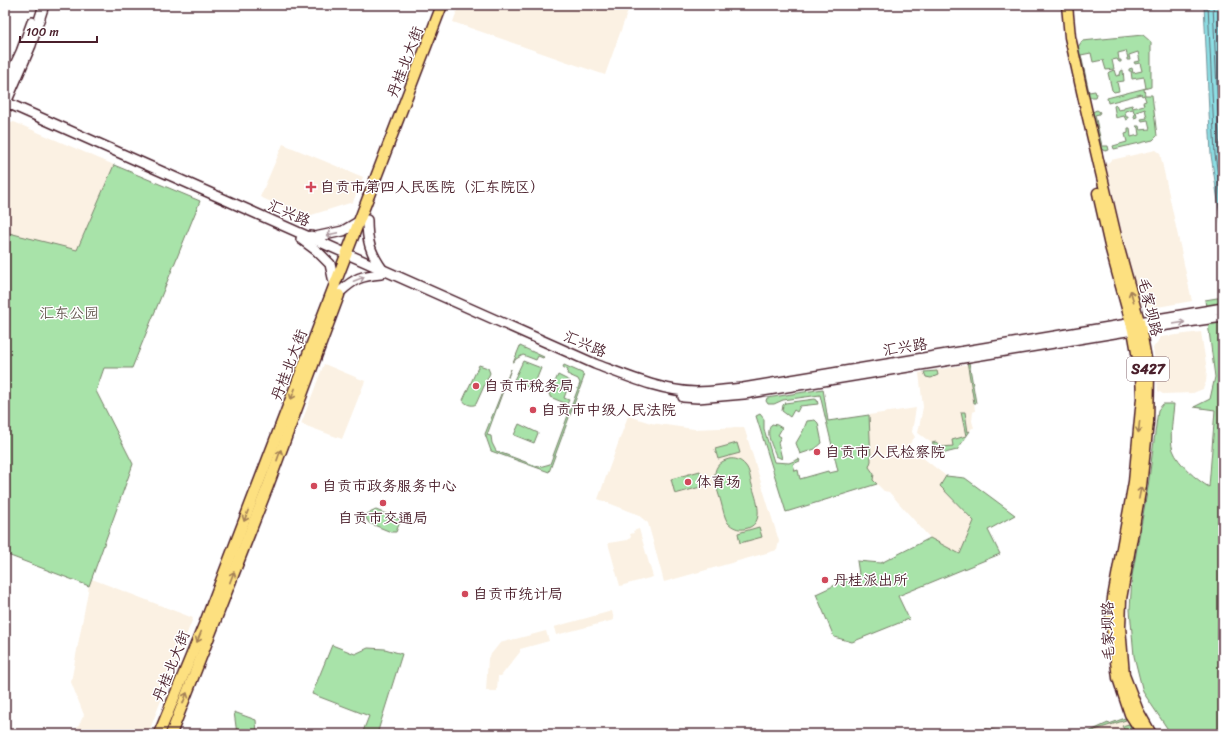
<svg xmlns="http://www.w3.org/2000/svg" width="1228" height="739" font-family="Sriracha,'LXGW WenKai TC',sans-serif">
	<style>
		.built { fill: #fbf1e3 }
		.green { fill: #a8e3a9; stroke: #79816a }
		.water { fill: #8cdee4; stroke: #72929a }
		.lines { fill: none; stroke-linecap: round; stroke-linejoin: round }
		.shore { stroke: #646b75; stroke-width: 1 }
		.secondary-casing { stroke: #4a1f2b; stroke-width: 12 }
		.primary-casing { stroke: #4a1f2b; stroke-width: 13 }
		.secondary { stroke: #fff; stroke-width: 9 }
		.primary { stroke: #fde080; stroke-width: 10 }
		.oneway { stroke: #ae9aa0 }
		.oneway2 { stroke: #a48056 }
		.poi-dot { fill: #d1495b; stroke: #fff; stroke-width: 1.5 }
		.labels { text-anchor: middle; stroke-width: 3; stroke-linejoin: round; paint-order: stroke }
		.shield { fill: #fff; stroke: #80626b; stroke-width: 1 }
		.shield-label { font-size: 14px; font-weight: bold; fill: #4a1f2b }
		.street-label { font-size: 15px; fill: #4a1f2b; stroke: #fff }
		.poi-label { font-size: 15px; fill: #4a1f2b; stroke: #fff; text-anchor: start }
		.park-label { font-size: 15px; fill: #665a51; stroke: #fff }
	</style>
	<rect width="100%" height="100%" fill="#fff"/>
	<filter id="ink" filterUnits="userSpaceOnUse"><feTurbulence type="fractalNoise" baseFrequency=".025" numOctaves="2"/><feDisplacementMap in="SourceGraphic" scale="8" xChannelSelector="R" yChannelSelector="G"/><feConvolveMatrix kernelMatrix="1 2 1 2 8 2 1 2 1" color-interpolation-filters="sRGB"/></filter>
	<g filter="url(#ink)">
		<g class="built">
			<polygon points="459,5 630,5 605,75 453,22"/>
			<polygon points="14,122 114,165 77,250 5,232 5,125"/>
			<polygon points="283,144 363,177 353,202 305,217 260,197"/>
			<polygon points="1156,150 1160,153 1192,301 1152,308 1142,304 1129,264 1106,165 1111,160"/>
			<polygon points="1201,332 1207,370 1206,382 1203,389 1193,393 1163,394 1158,391 1153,348 1161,337"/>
			<polygon points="324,364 365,381 342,439 301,424"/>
			<polygon points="970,364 975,411 973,412 972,421 974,428 972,428 957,450 945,453 918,433 923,407 919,373"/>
			<polygon points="916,408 912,432 915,437 908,446 946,476 940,486 974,521 960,555 930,538 889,492 884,491 873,480 874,473 869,467 869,415"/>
			<polygon points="628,416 651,423 694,429 744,427 779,541 777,550 664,582 648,523 637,514 598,499"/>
			<polygon points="639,529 653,577 620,586 608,543 628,540 631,537 630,534 634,533 633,531"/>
			<polygon points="92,579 193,618 148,734 74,734 84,715 71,682 89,586"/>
			<polygon points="612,611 614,620 556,635 554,627"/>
			<polygon points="546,631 549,641 520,649 520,652 501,676 498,676 497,691 486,691 488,658 500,643"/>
			<polygon points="1125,718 1135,734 1084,734 1108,723 1109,724"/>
		</g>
		<g class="green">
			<polygon points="1143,35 1151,42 1151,87 1144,89 1145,95 1152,95 1157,136 1153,140 1114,149 1113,146 1127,142 1125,134 1128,133 1128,128 1130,128 1131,137 1139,135 1138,128 1136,126 1139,126 1140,130 1150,129 1148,120 1142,121 1141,119 1147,118 1145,109 1136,112 1137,117 1134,118 1134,116 1135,115 1133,109 1125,111 1126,117 1128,117 1128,119 1126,120 1124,116 1116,118 1114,106 1116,105 1118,110 1124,109 1124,107 1132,105 1133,108 1144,105 1143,102 1146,101 1144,95 1142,96 1141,94 1108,103 1107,98 1146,88 1144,77 1132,79 1131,71 1129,71 1129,69 1132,68 1133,73 1142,71 1140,63 1135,64 1134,62 1140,61 1138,52 1129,55 1130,60 1127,60 1127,58 1128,58 1126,51 1118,53 1119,60 1121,60 1121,62 1119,62 1117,59 1112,60 1114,69 1106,70 1103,60 1093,62 1091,53 1081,55 1089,92 1095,91 1096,94 1095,97 1089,97 1078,47 1082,41"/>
			<polygon points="1114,70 1116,76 1120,75 1121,71 1123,70 1124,81 1117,82 1119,91 1114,92 1112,90 1108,73 1109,72"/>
			<polygon points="1097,110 1100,112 1099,114 1095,115 1102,146 1108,146 1109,150 1105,151 1101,149 1092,112"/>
			<polygon points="114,165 200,201 132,368 104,368 96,391 133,464 89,586 5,554 5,232 77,250"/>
			<path d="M1223,297V734H1171L1143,692L1134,656L1130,610L1132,576L1148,487L1158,410L1163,404H1174C1173,416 1169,440 1173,450C1178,464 1197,480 1209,487L1215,410L1194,407L1210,399L1215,377L1205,300Z"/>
			<polygon points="520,346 544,357 543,358 538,356 536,360 523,355 516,359 513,363"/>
			<polygon points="523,361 541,368 533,388 531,387 531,389 514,380"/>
			<polygon points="967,361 969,362 976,403 974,403"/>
			<path d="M479,365L488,368L490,373L476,404C472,407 465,404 463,400Z"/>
			<polygon points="564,365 582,373 584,377 549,472 491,451 485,434 511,369 487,435 491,436 492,443 496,451 539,467 550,464 580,383 578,379 567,374 568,370 563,367"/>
			<polygon points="937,371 938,375 931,378 926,377 924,372"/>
			<polygon points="558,375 570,381 564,398 569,400 567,404 550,397 550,395 549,395"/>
			<polygon points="823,389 828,421 869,415 871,461 869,467 874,474 873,480 877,484 786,512 756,416 760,414 764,419 764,429 774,462 789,463 799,459 800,461 793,464 795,471 798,470 800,479 828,471 829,473 838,471 820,395 783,400 774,404 768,404 766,401 767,398"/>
			<polygon points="815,399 817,400 818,404 800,406 797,412 794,410 790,417 782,411 783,405 785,403"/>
			<polygon points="961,412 965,412 968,432 970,431 957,450 945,453 932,443 936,442 942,447 953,446 952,440 966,436"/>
			<polygon points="815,420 818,423 822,443 815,449 800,454 796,443 803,431 807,421"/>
			<polygon points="519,424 538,433 534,443 514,435"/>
			<path d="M772,424L777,425L782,428L778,435L781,437L778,442L782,459L776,456C773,447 764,433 772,424Z"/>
			<polygon points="737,443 740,453 718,459 715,449"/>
			<path d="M729,459C735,458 741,460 745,465C750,470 750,479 752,485C756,499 767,525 744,529C738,530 732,527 728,523C724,517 723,509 721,502C717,487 706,465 729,459Z"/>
			<polygon points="700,471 704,486 675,494 671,479"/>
			<polygon points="946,476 965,478 1015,515 988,530 1000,554 898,596 909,619 852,642 834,637 816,594 859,574 857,561 881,563 930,538 960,554 974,521 940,486"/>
			<polygon points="376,510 399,519 400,522 396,532 391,532 369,523 366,518 367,514"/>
			<polygon points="759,527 762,537 740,543 738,533"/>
			<polygon points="332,645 355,654 368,648 385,649 402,654 377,734 362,734 369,716 312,694"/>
			<polygon points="234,712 256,720 257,734 237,734"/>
			<polygon points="1125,718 1126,720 1095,730 1089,734 1084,734 1108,723 1109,724"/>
			<polygon points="1129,724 1135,734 1127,734 1122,726"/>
			<polygon points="987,729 1016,734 1006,734 991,731 985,734 978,734 979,731"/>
		</g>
		<polygon class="water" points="1204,5 1223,5 1223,234 1211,155"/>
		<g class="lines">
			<g class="shore">
				<polyline points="1208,5 1215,155 1223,207"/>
				<polyline points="1213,5 1220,154 1223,173"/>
				<polyline points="1219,5 1223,71"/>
			</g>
			<defs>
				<g id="secondary">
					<polyline points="5,86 21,52 32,22"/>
					<path d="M5,102L595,364C627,376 661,391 696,392C712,392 728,389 743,388L1223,308"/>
					<polyline points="5,105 31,45 44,5"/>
					<path d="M367,220C367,241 370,252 382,269"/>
					<polyline points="311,236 315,237 343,231 360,221"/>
					<polyline points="301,239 317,251 330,264 335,287"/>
					<path d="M340,292C355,278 361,276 381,274"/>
					<polyline points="683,397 698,398 744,394 1133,330 1223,317"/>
				</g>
				<g id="primary">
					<polyline points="1067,5 1070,37 1086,109 1118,245 1139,321 1149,375 1148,422 1141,486 1121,599 1120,627 1124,675 1138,711 1151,734"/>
					<polyline points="1098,193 1110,246 1133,330 1141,375 1142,398 1134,482 1113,598 1111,621 1118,678 1130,714 1143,734"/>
					<polyline points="159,734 206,620 442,5"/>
					<polyline points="171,734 268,486 339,295"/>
				</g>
			</defs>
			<use href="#secondary" class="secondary-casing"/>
			<use href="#primary" class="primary-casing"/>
			<use href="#secondary" class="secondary"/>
			<use href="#primary" class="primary"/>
		</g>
		<defs><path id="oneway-shaft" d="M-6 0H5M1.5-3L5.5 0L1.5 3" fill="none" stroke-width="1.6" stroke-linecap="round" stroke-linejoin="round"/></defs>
		<g class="oneway">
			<use href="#oneway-shaft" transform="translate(332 234) rotate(168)"/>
			<use href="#oneway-shaft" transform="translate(359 279) rotate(-22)"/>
			<use href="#oneway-shaft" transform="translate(1179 323) rotate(-9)"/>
		</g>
		<g class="oneway2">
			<use href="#oneway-shaft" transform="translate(1132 296) rotate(-106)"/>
			<use href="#oneway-shaft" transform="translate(293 394) rotate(111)"/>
			<use href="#oneway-shaft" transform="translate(1139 427) rotate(96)"/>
			<use href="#oneway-shaft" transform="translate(279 455) rotate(-70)"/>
			<use href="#oneway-shaft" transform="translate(1140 493) rotate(-79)"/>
			<use href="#oneway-shaft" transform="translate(246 516) rotate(111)"/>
			<use href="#oneway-shaft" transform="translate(232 577) rotate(-69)"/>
			<use href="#oneway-shaft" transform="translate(199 637) rotate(112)"/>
			<use href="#oneway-shaft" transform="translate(185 698) rotate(-69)"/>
		</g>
	</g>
	<g class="poi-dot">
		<path d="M309 181h4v4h4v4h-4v4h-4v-4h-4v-4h4z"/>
		<circle cx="476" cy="386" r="4"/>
		<circle cx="533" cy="410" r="4"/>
		<circle cx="817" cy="452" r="4"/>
		<circle cx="688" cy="482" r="4"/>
		<circle cx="314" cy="486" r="4"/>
		<circle cx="383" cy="503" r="4"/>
		<circle cx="825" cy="580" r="4"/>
		<circle cx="465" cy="594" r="4"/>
	</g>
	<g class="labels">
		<rect class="shield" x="1127" y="357" width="42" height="24" rx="3"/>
		<g class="shield-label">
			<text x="1148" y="374">S427</text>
		</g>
		<g class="street-label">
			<text transform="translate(405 62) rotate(-69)" y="5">丹桂北大街</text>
			<text transform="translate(289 213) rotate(24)" y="5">汇兴路</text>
			<text transform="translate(1150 307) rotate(76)" y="5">毛家坝路</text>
			<text transform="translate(585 344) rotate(23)" y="5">汇兴路</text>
			<text transform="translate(905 347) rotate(-9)" y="5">汇兴路</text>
			<text transform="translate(289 365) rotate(-69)" y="5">丹桂北大街</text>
			<text transform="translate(1108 631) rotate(-91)" y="5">毛家坝路</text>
			<text transform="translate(171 666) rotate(-68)" y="5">丹桂北大街</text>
		</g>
		<g class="poi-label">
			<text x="320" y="192">自贡市第四人民医院（汇东院区）</text>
			<text x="484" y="391">自贡市税务局</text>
			<text x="541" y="415">自贡市中级人民法院</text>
			<text x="825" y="457">自贡市人民检察院</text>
			<text x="696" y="487">体育场</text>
			<text x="322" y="491">自贡市政务服务中心</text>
			<text x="383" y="523" text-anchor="middle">自贡市交通局</text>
			<text x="833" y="585">丹桂派出所</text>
			<text x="473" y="599">自贡市统计局</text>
		</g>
		<g class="park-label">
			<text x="69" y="318">汇东公园</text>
		</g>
	</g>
	<rect width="1228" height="739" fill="none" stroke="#fff" stroke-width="20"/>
	<rect x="10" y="10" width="1208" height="719" fill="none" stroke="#4a1f2b" stroke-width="1.5" filter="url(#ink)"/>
	<path d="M20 36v6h77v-6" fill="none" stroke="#4a1f2b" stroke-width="2"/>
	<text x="26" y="36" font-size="12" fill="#4a1f2b" stroke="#ffffff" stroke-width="3" paint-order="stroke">100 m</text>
</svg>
